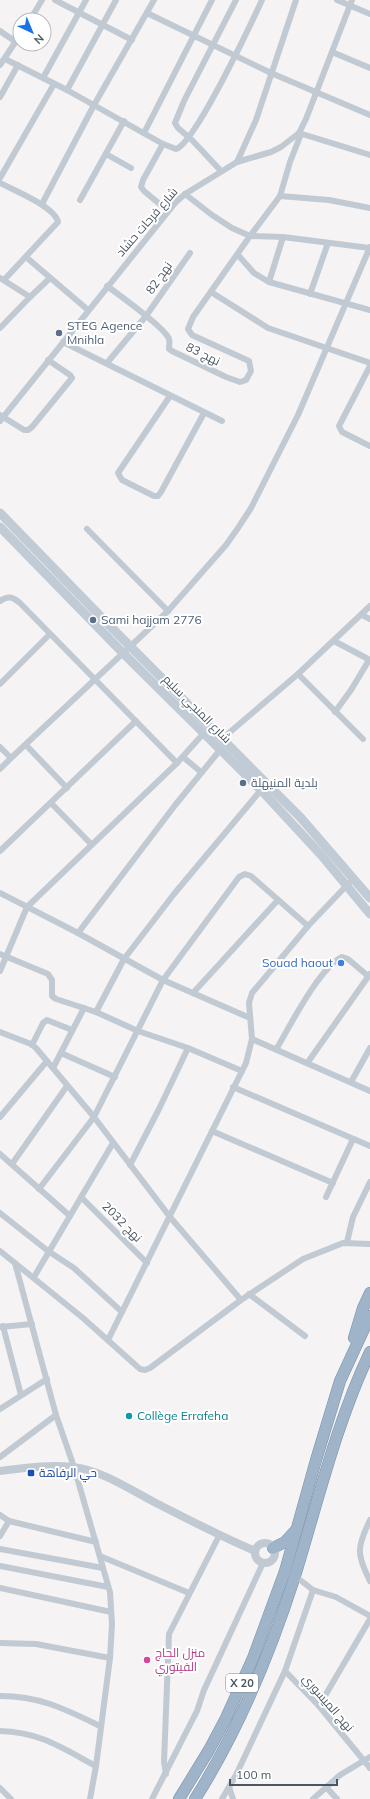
<svg xmlns="http://www.w3.org/2000/svg" width="370" height="1799" font-family="Mulish,Cairo,sans-serif">
	<style>
		.lines { fill: none; stroke-linecap: round; stroke-linejoin: round }
		.trunk-casing { stroke: #7690ad; stroke-width: 12 }
		.minor { stroke: #c1cad2; stroke-width: 6 }
		.tertiary { stroke: #c1cad2; stroke-width: 8 }
		.secondary { stroke: #c1cbd6; stroke-width: 9 }
		.trunk { stroke: #9fb4c9; stroke-width: 11 }
		.service-dot { fill: #5c6f8a; stroke: #fff; stroke-width: 1.5 }
		.shop-dot { fill: #3f7fe0; stroke: #fff; stroke-width: 1.5 }
		.culture-dot { fill: #0f9aa8; stroke: #fff; stroke-width: 1.5 }
		.transit-dot { fill: #1a4fb4; stroke: #fff; stroke-width: 1.5 }
		.hotel-dot { fill: #d1479c; stroke: #fff; stroke-width: 1.5 }
		.labels { text-anchor: middle; stroke-width: 4; stroke-linejoin: round; paint-order: stroke }
		.shield { fill: #fff; stroke: #808990; stroke-width: 1 }
		.shield-label { font-size: 11px; font-weight: bold; fill: #4a5661 }
		.street-label { font-size: 12px; fill: #4a5661; stroke: #fff }
		.service-label { font-size: 12px; fill: #4e5e75; stroke: #fff; text-anchor: start }
		.shop-label { font-size: 12px; fill: #366cbe; stroke: #fff; text-anchor: end }
		.culture-label { font-size: 12px; fill: #0d838f; stroke: #fff; text-anchor: start }
		.transit-label { font-size: 12px; fill: #164399; stroke: #fff; text-anchor: start }
		.hotel-label { font-size: 12px; fill: #b23c85; stroke: #fff; text-anchor: start }
	</style>
	<rect width="100%" height="100%" fill="#f5f3f3"/>
	<g class="lines">
		<defs>
			<g id="trunk">
				<polyline points="354,1338 363,1308 370,1293"/>
				<polyline points="273,1548 285,1542 296,1530"/>
				<polyline points="179,1799 209,1750 226,1718 253,1658 285,1571 316,1460 340,1381 370,1316"/>
				<path d="M195,1799C239,1730 270,1654 295,1576C318,1501 336,1424 370,1352"/>
			</g>
		</defs>
		<use href="#trunk" class="trunk-casing"/>
		<g class="minor">
			<polyline points="55,0 132,40"/>
			<polyline points="337,0 370,14"/>
			<polyline points="147,13 271,73 370,115"/>
			<polyline points="30,20 42,0"/>
			<polyline points="0,31 16,42"/>
			<polyline points="332,52 370,68"/>
			<path d="M5,59L67,90L163,144L176,149C195,143 251,24 262,0"/>
			<polyline points="0,65 20,35"/>
			<polyline points="43,78 86,0"/>
			<polyline points="67,90 116,0"/>
			<polyline points="0,97 18,65"/>
			<polyline points="144,133 212,0"/>
			<polyline points="299,133 370,155"/>
			<polyline points="163,144 143,180 141,187 144,191 168,211"/>
			<polyline points="106,154 131,168"/>
			<polyline points="237,162 256,120 296,0"/>
			<polyline points="221,171 192,140 178,128 175,123 184,101 236,0"/>
			<polyline points="0,178 54,84"/>
			<path d="M0,183C14,190 55,207 58,222L4,280"/>
			<polyline points="185,194 212,215 232,228 250,236 283,237 370,248"/>
			<polyline points="280,196 290,162 301,134"/>
			<polyline points="80,200 124,121"/>
			<polyline points="42,204 94,105 154,0"/>
			<polyline points="238,255 254,273 269,282 370,310"/>
			<polyline points="26,257 88,310"/>
			<polyline points="0,278 30,297 0,328"/>
			<polyline points="269,282 283,237"/>
			<path d="M107,286C118,294 166,329 169,339C170,342 169,346 169,349L172,351L226,377L240,382L246,380L251,371L249,361L192,335L188,329L193,317L250,236L280,196L329,200L370,208"/>
			<polyline points="211,292 268,328 370,363"/>
			<polyline points="310,294 328,243"/>
			<polyline points="30,297 50,278"/>
			<polyline points="63,342 222,421"/>
			<polyline points="107,363 146,316 190,253"/>
			<polyline points="370,366 339,426 342,432 370,446"/>
			<polyline points="170,396 118,473 122,480 154,496 158,496 161,492 204,413"/>
			<polyline points="0,415 24,430 28,430 32,427 72,378 70,375 48,360"/>
			<polyline points="0,421 175,203 185,194 237,162 271,152 281,147 299,133 306,119 352,0"/>
			<polyline points="87,529 168,611"/>
			<path d="M0,601C8,595 13,597 20,603L177,763L27,907L0,971"/>
			<polyline points="362,615 370,619"/>
			<polyline points="334,641 370,660"/>
			<polyline points="298,674 363,739"/>
			<polyline points="0,684 50,634"/>
			<polyline points="335,712 351,690 369,660"/>
			<polyline points="223,738 298,674 370,606"/>
			<polyline points="26,745 67,788"/>
			<polyline points="0,747 11,758 0,769"/>
			<polyline points="183,757 201,772"/>
			<polyline points="11,758 168,611 226,545 238,528 251,508 298,415 370,247"/>
			<polyline points="177,763 203,734"/>
			<polyline points="51,803 91,844"/>
			<polyline points="0,851 136,721"/>
			<polyline points="0,893 78,933 163,980 250,1018"/>
			<polyline points="78,933 176,804 220,750"/>
			<polyline points="0,954 48,974 52,980 52,996 56,999 96,1012 138,1031 188,1048 242,1071"/>
			<polyline points="193,993 278,900"/>
			<polyline points="96,1012 124,959 174,894 261,790"/>
			<polyline points="0,1032 31,1044 36,1048 94,1117 170,1217 241,1300"/>
			<polyline points="252,1039 370,1091"/>
			<polyline points="32,1045 43,1023 47,1020 72,1030"/>
			<path d="M277,1048C290,1026 319,968 342,957L348,959L368,976"/>
			<polyline points="61,1053 115,1077"/>
			<polyline points="308,1062 370,974"/>
			<polyline points="53,1068 84,1008"/>
			<polyline points="351,1082 370,1048"/>
			<polyline points="233,1087 370,1146"/>
			<polyline points="0,1117 47,1061"/>
			<polyline points="212,1131 333,1183"/>
			<polyline points="0,1154 70,1216"/>
			<polyline points="12,1164 67,1086"/>
			<polyline points="130,1165 159,1109 188,1048"/>
			<polyline points="39,1189 94,1117 163,980 239,877 245,874 251,876 308,926"/>
			<polyline points="81,1197 147,1263"/>
			<polyline points="326,1197 353,1139"/>
			<polyline points="0,1213 48,1251 74,1268 122,1312"/>
			<polyline points="347,1242 353,1217 370,1182"/>
			<polyline points="0,1251 83,1318 140,1369 145,1370 150,1368 241,1300 303,1259 343,1243 370,1244"/>
			<polyline points="15,1263 56,1415 74,1467 110,1592 112,1624 110,1658 96,1766 90,1799"/>
			<polyline points="34,1277 113,1143"/>
			<polyline points="249,1294 305,1336"/>
			<polyline points="3,1326 21,1395"/>
			<polyline points="0,1327 32,1324"/>
			<polyline points="108,1340 246,1063 252,1039 249,1003 252,993 308,926 349,883"/>
			<polyline points="0,1409 47,1379"/>
			<polyline points="0,1457 56,1415"/>
			<polyline points="0,1515 9,1521 96,1542"/>
			<path d="M370,1520C357,1547 356,1554 370,1581"/>
			<polyline points="0,1536 9,1521"/>
			<polyline points="0,1549 103,1568"/>
			<polyline points="100,1556 189,1593"/>
			<polyline points="0,1566 108,1587"/>
			<polyline points="295,1576 313,1590 336,1597 370,1616"/>
			<polyline points="0,1588 111,1612"/>
			<polyline points="0,1643 36,1644 110,1658"/>
			<polyline points="285,1671 319,1706 370,1768"/>
			<path d="M0,1696C40,1696 65,1709 100,1726"/>
			<polyline points="319,1706 370,1619"/>
			<path d="M0,1731C40,1732 62,1748 96,1766"/>
			<polyline points="166,1774 164,1762 169,1634 219,1536"/>
			<polyline points="229,1787 233,1799"/>
			<polyline points="326,1787 337,1799"/>
			<polyline points="0,1788 11,1799"/>
			<polyline points="152,1799 197,1711 204,1690 263,1563"/>
			<polyline points="222,1799 236,1775 285,1671 313,1590"/>
			<polyline points="313,1799 340,1775 370,1757"/>
		</g>
		<g class="tertiary">
			<path d="M0,1471C24,1468 49,1464 73,1467C101,1470 129,1489 154,1502C187,1519 220,1536 255,1551"/>
			<circle cx="265" cy="1553" r="10"/>
		</g>
		<g class="secondary">
			<polyline points="0,513 108,624 301,818 370,898"/>
			<polyline points="0,527 123,653 261,790 322,856 370,914"/>
		</g>
		<use href="#trunk" class="trunk"/>
	</g>
	<g class="service-dot">
		<circle cx="59" cy="333" r="4"/>
		<circle cx="93" cy="620" r="4"/>
		<circle cx="243" cy="783" r="4"/>
	</g>
	<circle class="shop-dot" cx="341" cy="963" r="4"/>
	<circle class="culture-dot" cx="129" cy="1416" r="4"/>
	<rect class="transit-dot" x="27" y="1469" width="8" height="8" rx="2"/>
	<circle class="hotel-dot" cx="147" cy="1660" r="4"/>
	<g class="labels">
		<rect class="shield" x="226" y="1674" width="32" height="18" rx="3"/>
		<g class="shield-label">
			<text x="242" y="1687">X 20</text>
		</g>
		<g class="street-label">
			<text transform="translate(147 222) rotate(-49)" y="4">شارع فرحات حشاد</text>
			<text transform="translate(159 278) rotate(-55)" y="4">نهج 82</text>
			<text transform="translate(203 354) rotate(26)" y="4">نهج 83</text>
			<text transform="translate(197 709) rotate(45)" y="4">شارع المنجي سليم</text>
			<text transform="translate(122 1222) rotate(45)" y="4">نهج 2032</text>
			<text transform="translate(328 1703) rotate(49)" y="4">نهج الميسوري</text>
		</g>
		<g class="service-label">
			<text x="67" y="330">STEG Agence<tspan x="67" dy="14">Mnihla</tspan></text>
			<text x="101" y="624">Sami hajjam 2776</text>
			<text x="251" y="787">بلدية المنيهلة</text>
		</g>
		<g class="shop-label">
			<text x="333" y="967">Souad haout</text>
		</g>
		<g class="culture-label">
			<text x="137" y="1420">Collège Errafeha</text>
		</g>
		<g class="transit-label">
			<text x="39" y="1477">حي الرفاهة</text>
		</g>
		<g class="hotel-label">
			<text x="155" y="1657">منزل الحاج<tspan x="155" dy="14">الفيتوري</tspan></text>
		</g>
	</g>
	<g transform="translate(32 32) rotate(136)"><circle r="19" fill="#ffffff" stroke="#b7bbc0"/>
	<path d="M0-3L7 15L0 10L-7 15Z" fill="#1a73e8"/>
	<text y="-6" font-size="11" font-weight="bold" text-anchor="middle" fill="#4a5661">N</text>
	</g>
	<path d="M230 1779v6h107v-6" fill="none" stroke="#4a5661" stroke-width="2"/>
	<text x="236" y="1779" font-size="12" fill="#4a5661" stroke="#ffffff" stroke-width="3" paint-order="stroke">100 m</text>
</svg>
